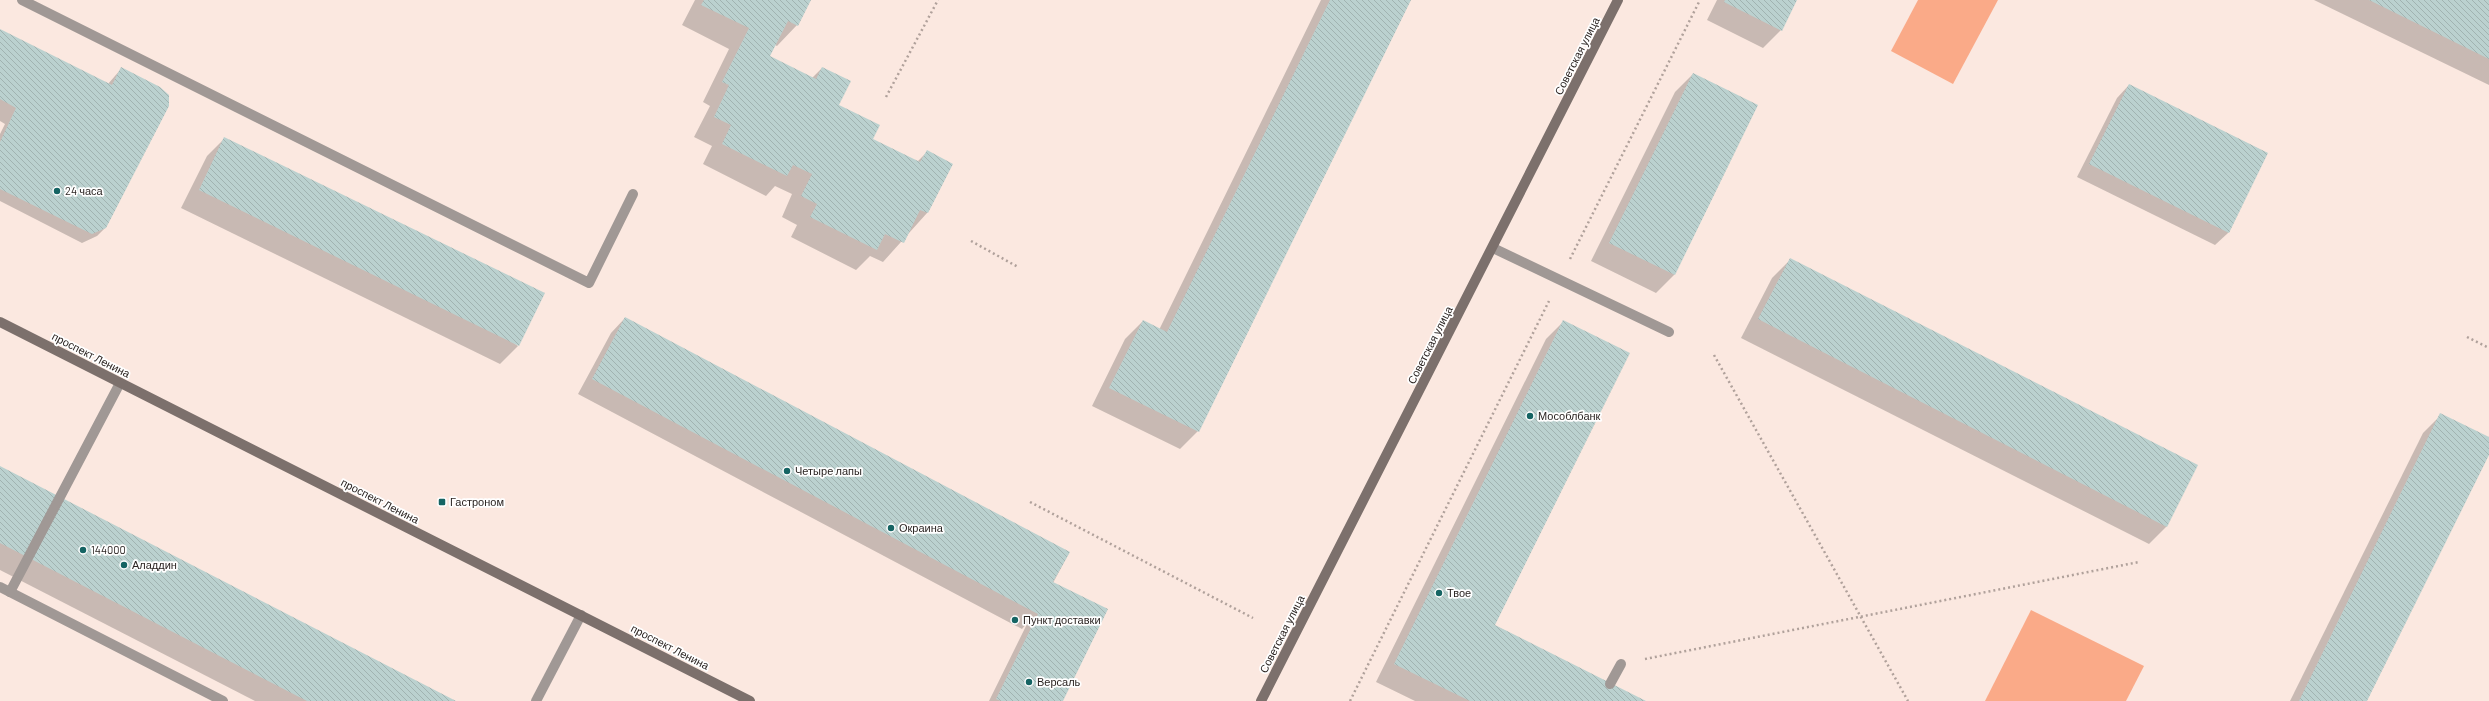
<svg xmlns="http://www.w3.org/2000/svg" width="2489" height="701" font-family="Barlow,sans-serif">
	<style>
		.pitch { fill: #faaa88 }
		.shadow { fill: #0003 }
		.building { fill: url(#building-back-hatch) }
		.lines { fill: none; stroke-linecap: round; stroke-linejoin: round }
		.path { stroke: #b0a19b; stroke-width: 2.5; stroke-dasharray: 2 3; stroke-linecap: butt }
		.lane { stroke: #a09895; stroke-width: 10 }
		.secondary { stroke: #7c706c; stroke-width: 10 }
		.poi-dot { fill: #156463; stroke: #fff; stroke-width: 1.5 }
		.labels { text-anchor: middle; stroke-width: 3.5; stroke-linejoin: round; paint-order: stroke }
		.street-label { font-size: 11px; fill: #2b2422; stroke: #fff }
		.poi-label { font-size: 11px; fill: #2b2422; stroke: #fff; text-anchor: start }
	</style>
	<defs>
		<pattern id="building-back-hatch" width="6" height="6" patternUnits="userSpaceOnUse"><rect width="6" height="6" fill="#bbd1cf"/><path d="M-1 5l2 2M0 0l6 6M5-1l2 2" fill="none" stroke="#a1b3b1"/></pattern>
	</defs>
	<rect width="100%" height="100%" fill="#fbe8e0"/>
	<g class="pitch">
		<polygon points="1918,0 1998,0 1953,84 1891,51"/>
		<polygon points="2031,610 2144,666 2126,701 1985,701"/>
	</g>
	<g class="shadow">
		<polygon points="695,0 810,0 797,25 777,46 775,45 769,57 812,78 822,68 837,105 871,139 917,162 927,152 952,164 927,213 883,262 870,256 856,270 791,237 797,225 782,217 792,194 775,186 766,196 703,164 712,146 694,137 710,106 703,102 729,49 682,25"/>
		<polygon points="1321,0 1410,0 1198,431 1180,449 1092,406 1125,339 1143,321 1159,330"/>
		<polygon points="1717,0 1796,0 1781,30 1763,48 1707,20"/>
		<polygon points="2314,0 2489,0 2489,85"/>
		<polygon points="0,30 108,84 121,69 106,227 97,236 82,243 0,201 0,134 5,124 0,121"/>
		<polygon points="1693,74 1757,106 1674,275 1656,293 1591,261 1675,92"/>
		<polygon points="2129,85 2267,153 2228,233 2215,245 2077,177 2117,98"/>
		<polygon points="225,138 518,346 500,364 181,208 207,156"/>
		<polygon points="1790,260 2167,526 2149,544 1741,338 1772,278"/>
		<polygon points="625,318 1069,553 1053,583 1062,701 989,701 1028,622 1022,629 578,394 611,333"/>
		<polygon points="1564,321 1494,625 1644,701 1415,701 1376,682 1546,339"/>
		<polygon points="2441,415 2489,438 2489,453 2366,701 2290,701 2423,433"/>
		<polygon points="0,468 454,701 255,701 0,570"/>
	</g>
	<g class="building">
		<polygon points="704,0 811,0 798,26 788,21 770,56 816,79 822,67 851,81 839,105 880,125 873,139 920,162 927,150 953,164 928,213 920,210 904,243 885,234 877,250 810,217 817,204 801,196 812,174 793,165 787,176 722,144 731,125 714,117 729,85 722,82 749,28 701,5"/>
		<polygon points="1330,0 1411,0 1199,432 1109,388 1143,320 1167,332"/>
		<polygon points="1725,0 1797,0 1782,31 1724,2"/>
		<polygon points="2369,0 2489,0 2489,59"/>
		<polygon points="0,29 112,85 121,67 160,87 169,95 169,106 106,228 92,234 0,189 0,142 16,108 0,99"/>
		<polygon points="1693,73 1758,105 1675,275 1609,243"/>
		<polygon points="2129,84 2268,153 2229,233 2089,164"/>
		<polygon points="224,137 545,293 519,346 199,190"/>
		<polygon points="1790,258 2198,465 2167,527 1758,319"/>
		<polygon points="625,317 1070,552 1053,582 1108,609 1063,701 1001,701 996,699 1038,614 592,379"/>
		<polygon points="1563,320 1630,353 1495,625 1646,701 1470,701 1394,664"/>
		<polygon points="2440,413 2489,437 2489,455 2367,701 2299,701"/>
		<polygon points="0,466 456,701 307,701 0,543"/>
	</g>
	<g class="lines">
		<g class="path">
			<polyline points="886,97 938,0"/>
			<polyline points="971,241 1018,267"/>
			<polyline points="1570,259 1700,0"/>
			<polyline points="2467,337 2489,348"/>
			<polyline points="1714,355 1908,701"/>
			<polyline points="1030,502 1253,618"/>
			<polyline points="1645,659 2139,562"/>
			<polyline points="1350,701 1549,301"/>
		</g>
		<g class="lane">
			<polyline points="22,0 589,283 633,194"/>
			<polyline points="1493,248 1669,332"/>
			<polyline points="0,587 223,701"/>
			<polyline points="10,592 120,383"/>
			<polyline points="1610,684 1621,664"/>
			<polyline points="536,701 581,615"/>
		</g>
		<g class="secondary">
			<polyline points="0,322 750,701"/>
			<polyline points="1261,701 1618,0"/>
		</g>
	</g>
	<g class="poi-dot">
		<circle cx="57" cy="191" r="4"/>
		<circle cx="1530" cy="416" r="4"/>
		<circle cx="787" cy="471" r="4"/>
		<rect x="438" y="498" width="8" height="8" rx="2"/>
		<circle cx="891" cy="528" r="4"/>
		<circle cx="83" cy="550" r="4"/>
		<circle cx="124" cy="565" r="4"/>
		<circle cx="1439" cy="593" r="4"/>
		<circle cx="1015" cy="620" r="4"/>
		<circle cx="1029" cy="682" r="4"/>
	</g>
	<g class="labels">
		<g class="street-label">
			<text transform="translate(1577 56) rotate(-63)" y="4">Советская улица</text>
			<text transform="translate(1430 345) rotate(-63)" y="4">Советская улица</text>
			<text transform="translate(91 355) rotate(27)" y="4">проспект Ленина</text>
			<text transform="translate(380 501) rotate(27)" y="4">проспект Ленина</text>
			<text transform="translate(1282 634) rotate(-63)" y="4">Советская улица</text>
			<text transform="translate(670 647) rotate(27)" y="4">проспект Ленина</text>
		</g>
		<g class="poi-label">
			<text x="65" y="195">24 часа</text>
			<text x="1538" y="420">Мособлбанк</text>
			<text x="795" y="475">Четыре лапы</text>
			<text x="450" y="506">Гастроном</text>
			<text x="899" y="532">Окраина</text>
			<text x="91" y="554">144000</text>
			<text x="132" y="569">Аладдин</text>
			<text x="1447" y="597">Твое</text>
			<text x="1023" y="624">Пункт доставки</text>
			<text x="1037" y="686">Версаль</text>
		</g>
	</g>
</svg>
